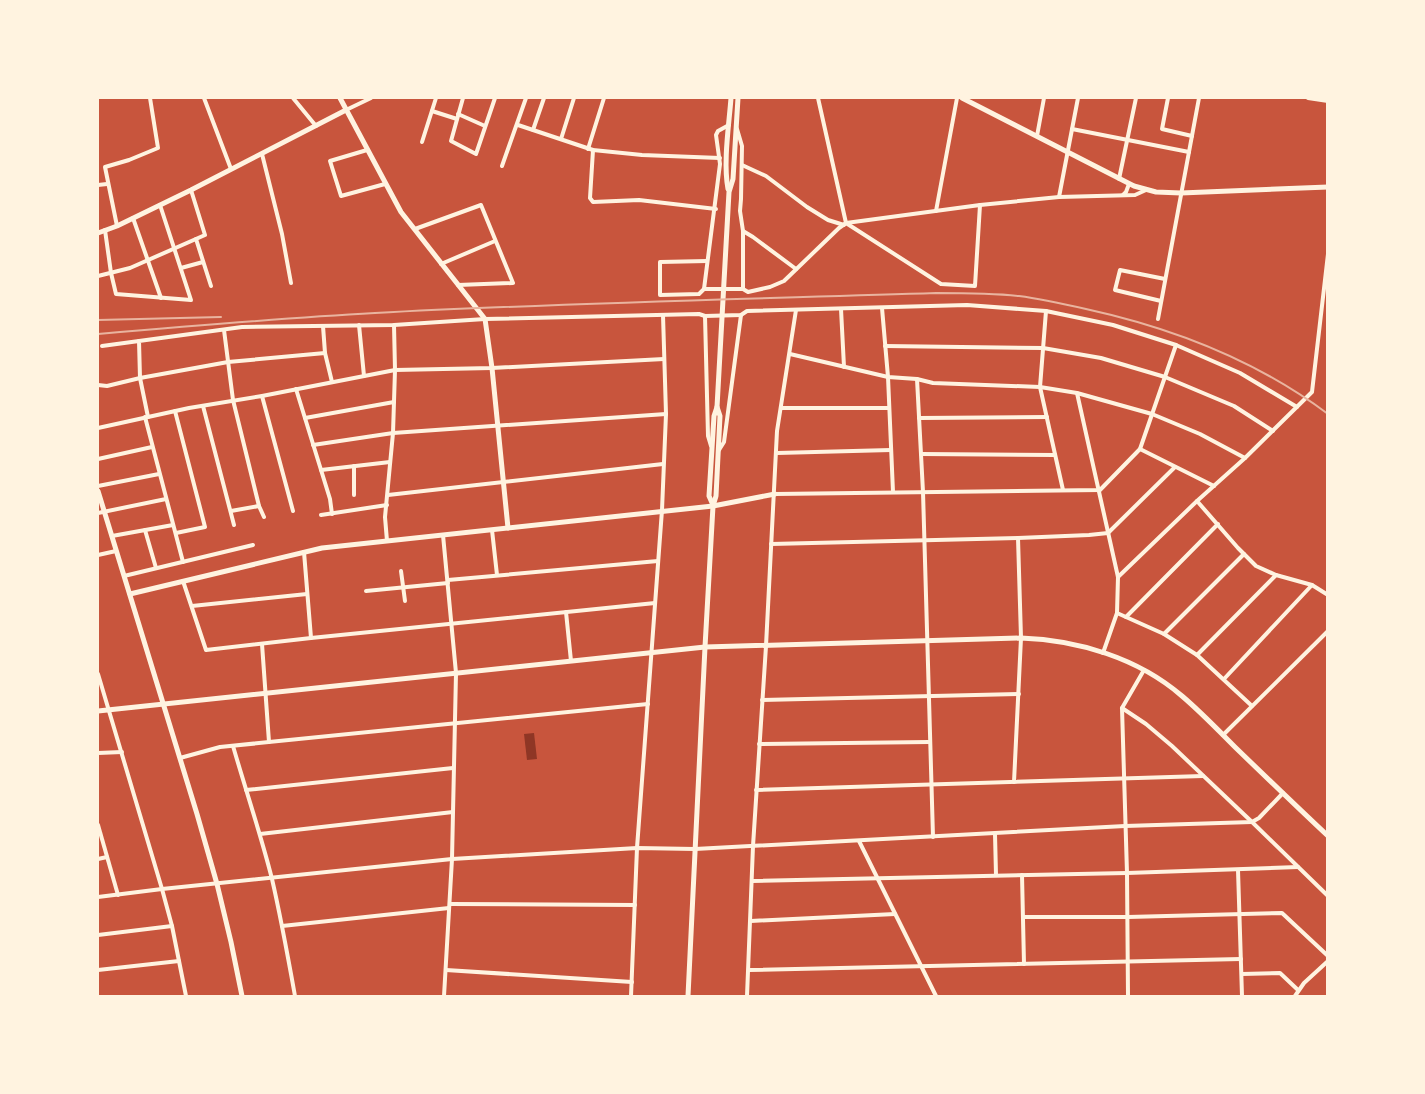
<svg xmlns="http://www.w3.org/2000/svg" width="1425" height="1094" font-family="'Roboto Condensed',sans-serif">
	<style>
		.water { fill: #8f3625 }
		.lines { fill: none; stroke-linecap: round; stroke-linejoin: round }
		.minor { stroke: #fff3e0; stroke-width: 4 }
		.tertiary { stroke: #fff3e0; stroke-width: 5 }
		.rail { stroke: #e9b49f; stroke-width: 2 }
	</style>
	<rect width="100%" height="100%" fill="#c8553d"/>
	<polygon class="water" points="534,733 537,759 527,760 524,734"/>
	<g class="lines">
		<g class="minor">
			<polyline points="204,98 231,169"/>
			<polyline points="293,98 316,126"/>
			<polyline points="463,98 451,141 476,154 495,98"/>
			<polyline points="818,98 846,223 941,284 975,286 980,205"/>
			<polyline points="1168,98 1162,129 1192,136"/>
			<polyline points="1308,98 1328,101"/>
			<polyline points="346,110 371,98"/>
			<polyline points="432,111 457,119"/>
			<polyline points="458,114 485,126"/>
			<polyline points="518,125 593,150 642,155 720,158"/>
			<polyline points="737,129 742,146 741,199 740,211 743,231 743,289"/>
			<polyline points="1072,129 1189,152"/>
			<polyline points="533,130 544,98"/>
			<polyline points="1037,136 1044,98"/>
			<polyline points="561,139 574,98"/>
			<polyline points="422,142 436,98"/>
			<polyline points="588,149 604,98"/>
			<polyline points="367,150 330,161 341,196 385,184"/>
			<polyline points="593,150 590,198 593,202 639,200 716,209"/>
			<polyline points="262,154 282,234 291,283"/>
			<polyline points="742,165 766,176 807,207 828,220 844,225"/>
			<polyline points="502,166 526,98"/>
			<polyline points="1119,179 1136,98"/>
			<polyline points="98,185 107,184"/>
			<polyline points="1123,195 1126,192 1129,184"/>
			<polyline points="1059,197 1078,98"/>
			<polyline points="936,211 957,98"/>
			<polyline points="133,218 161,298"/>
			<polyline points="117,226 105,167 129,160 158,148 150,98"/>
			<polyline points="415,229 481,205 513,283 458,285"/>
			<polyline points="105,230 111,273 116,294 191,300 160,205"/>
			<polyline points="743,231 753,237 796,269"/>
			<polyline points="196,239 211,286"/>
			<polyline points="707,261 660,262 660,295 699,294 704,289 743,289 748,292 770,287 784,281 839,228 846,223 980,205 1059,197 1135,195 1146,190"/>
			<polyline points="441,264 495,241"/>
			<polyline points="181,268 203,262"/>
			<polyline points="98,276 130,268 205,235 191,190"/>
			<polyline points="704,289 720,164 716,135 718,131 729,125"/>
			<polyline points="1161,301 1115,290 1120,270 1165,279"/>
			<polyline points="882,308 888,377 893,492"/>
			<polyline points="841,309 844,367"/>
			<polyline points="1046,311 1040,387 1063,490"/>
			<polyline points="705,316 708,436 711,446"/>
			<polyline points="1158,319 1199,98"/>
			<polyline points="359,325 364,376"/>
			<polyline points="323,326 325,353 332,382"/>
			<polyline points="224,330 233,400 259,506 264,517"/>
			<polyline points="102,346 139,341"/>
			<polyline points="885,346 1043,348 1101,358 1165,377 1234,406 1273,431"/>
			<polyline points="790,354 888,377 917,379 933,383 1040,387 1077,393 1152,414 1200,434 1245,458"/>
			<polyline points="917,379 923,492 933,837"/>
			<polyline points="98,385 107,386 140,378 228,362 325,353"/>
			<polyline points="296,389 330,499 332,514"/>
			<polyline points="1077,393 1118,577 1117,613 1103,653"/>
			<polyline points="262,396 293,511"/>
			<polyline points="203,406 234,525"/>
			<polyline points="782,408 889,408"/>
			<polyline points="175,411 205,527 176,533"/>
			<polyline points="145,417 183,562"/>
			<polyline points="148,417 140,378 139,341 242,327 394,325 485,319 699,314 705,316 741,315 747,311 967,305 1046,311 1113,325 1176,345 1240,373 1297,407"/>
			<polyline points="305,418 394,402"/>
			<polyline points="919,418 1047,417"/>
			<polyline points="98,428 189,408 262,396 395,370 492,368 664,359"/>
			<polyline points="313,445 393,433 666,414"/>
			<polyline points="1140,449 1214,486"/>
			<polyline points="719,450 724,442 741,315"/>
			<polyline points="777,453 891,450"/>
			<polyline points="921,454 1055,455"/>
			<polyline points="98,459 152,447"/>
			<polyline points="321,470 390,462"/>
			<polyline points="98,486 159,474"/>
			<polyline points="775,494 1100,490 1140,449 1176,345"/>
			<polyline points="354,495 354,466"/>
			<polyline points="388,495 663,464"/>
			<polyline points="1197,501 1238,548 1256,566 1276,575 1312,585 1328,595"/>
			<polyline points="231,511 259,506"/>
			<polyline points="98,513 166,499"/>
			<polyline points="321,515 387,505"/>
			<polyline points="145,530 156,568"/>
			<polyline points="492,530 497,575"/>
			<polyline points="443,535 456,673 452,859 444,996"/>
			<polyline points="112,536 173,525"/>
			<polyline points="387,541 385,517 393,433 395,370 394,325"/>
			<polyline points="771,544 1018,538 1089,535 1108,533 1175,467"/>
			<polyline points="304,552 311,638"/>
			<polyline points="98,555 116,551"/>
			<polyline points="401,571 405,601"/>
			<polyline points="124,576 253,545"/>
			<polyline points="1118,577 1197,501 1245,458 1312,392 1328,254"/>
			<polyline points="448,580 658,561"/>
			<polyline points="183,581 206,650 311,638 655,603"/>
			<polyline points="366,591 448,583"/>
			<polyline points="192,606 307,594"/>
			<polyline points="566,612 571,661"/>
			<polyline points="1117,613 1164,634 1197,655 1252,706"/>
			<polyline points="1126,617 1218,524"/>
			<polyline points="1164,634 1244,554"/>
			<polyline points="262,644 269,742"/>
			<polyline points="1197,655 1276,575"/>
			<polyline points="98,674 162,889 172,926 186,996"/>
			<polyline points="1224,679 1312,585"/>
			<polyline points="762,700 1019,694"/>
			<polyline points="1122,708 1146,724 1172,746 1252,822 1328,896"/>
			<polyline points="1223,735 1328,631"/>
			<polyline points="759,744 929,742"/>
			<path d="M233,746C246,791 261,835 272,879C281,918 288,957 295,996"/>
			<polyline points="98,753 122,752"/>
			<polyline points="180,758 220,747 648,704"/>
			<polyline points="1014,782 1021,638 1018,538"/>
			<polyline points="246,790 453,768"/>
			<polyline points="756,790 1203,776"/>
			<polyline points="98,825 118,895"/>
			<polyline points="260,834 453,812"/>
			<polyline points="995,834 996,875"/>
			<polyline points="859,841 936,996"/>
			<polyline points="98,859 107,857"/>
			<polyline points="1238,870 1242,996"/>
			<polyline points="1022,875 1024,964"/>
			<polyline points="752,881 1127,873 1298,867"/>
			<polyline points="98,897 162,889 452,859 637,848 695,849 1125,826 1252,822 1259,818 1283,793"/>
			<polyline points="450,904 635,905"/>
			<polyline points="1023,917 1128,917 1282,913 1328,956"/>
			<polyline points="751,921 895,914"/>
			<polyline points="282,926 449,908"/>
			<polyline points="98,935 172,926"/>
			<polyline points="98,970 179,961"/>
			<polyline points="446,970 632,982"/>
			<polyline points="749,970 1241,959"/>
			<polyline points="1242,974 1280,973 1298,990"/>
			<polyline points="631,996 637,848 662,510 666,414 663,315"/>
			<polyline points="747,996 753,846 766,646 777,431 796,310"/>
			<polyline points="1128,996 1127,873 1122,708 1144,670"/>
			<polyline points="1295,996 1304,983 1328,961"/>
		</g>
		<g class="tertiary">
			<polyline points="340,98 401,212 485,319 492,368 508,528"/>
			<polyline points="962,98 1134,186 1156,192 1181,193 1328,187"/>
			<path d="M728,189C723,162 729,125 731,98"/>
			<polyline points="98,233 117,226 191,190 346,110"/>
			<polyline points="98,491 197,814 217,884 231,942 242,996"/>
			<polyline points="713,505 709,496 714,416 717,407 729,192 733,179 738,98"/>
			<polyline points="130,594 322,548 713,506 775,494"/>
			<path d="M98,711L705,647L1021,638C1078,640 1138,658 1182,696C1202,713 1219,731 1237,749C1267,778 1297,807 1328,836"/>
			<polyline points="688,996 705,647 713,506 716,496 720,416 717,407"/>
		</g>
		<g class="rail">
			<polyline points="98,320 221,317"/>
			<path d="M98,334C190,326 283,318 375,313C562,303 749,299 936,293C964,293 992,293 1019,296C1042,299 1064,304 1086,309C1173,328 1256,360 1328,414"/>
		</g>
	</g>
	<rect width="1425" height="1094" fill="none" stroke="#fff3e0" stroke-width="198"/>
</svg>
